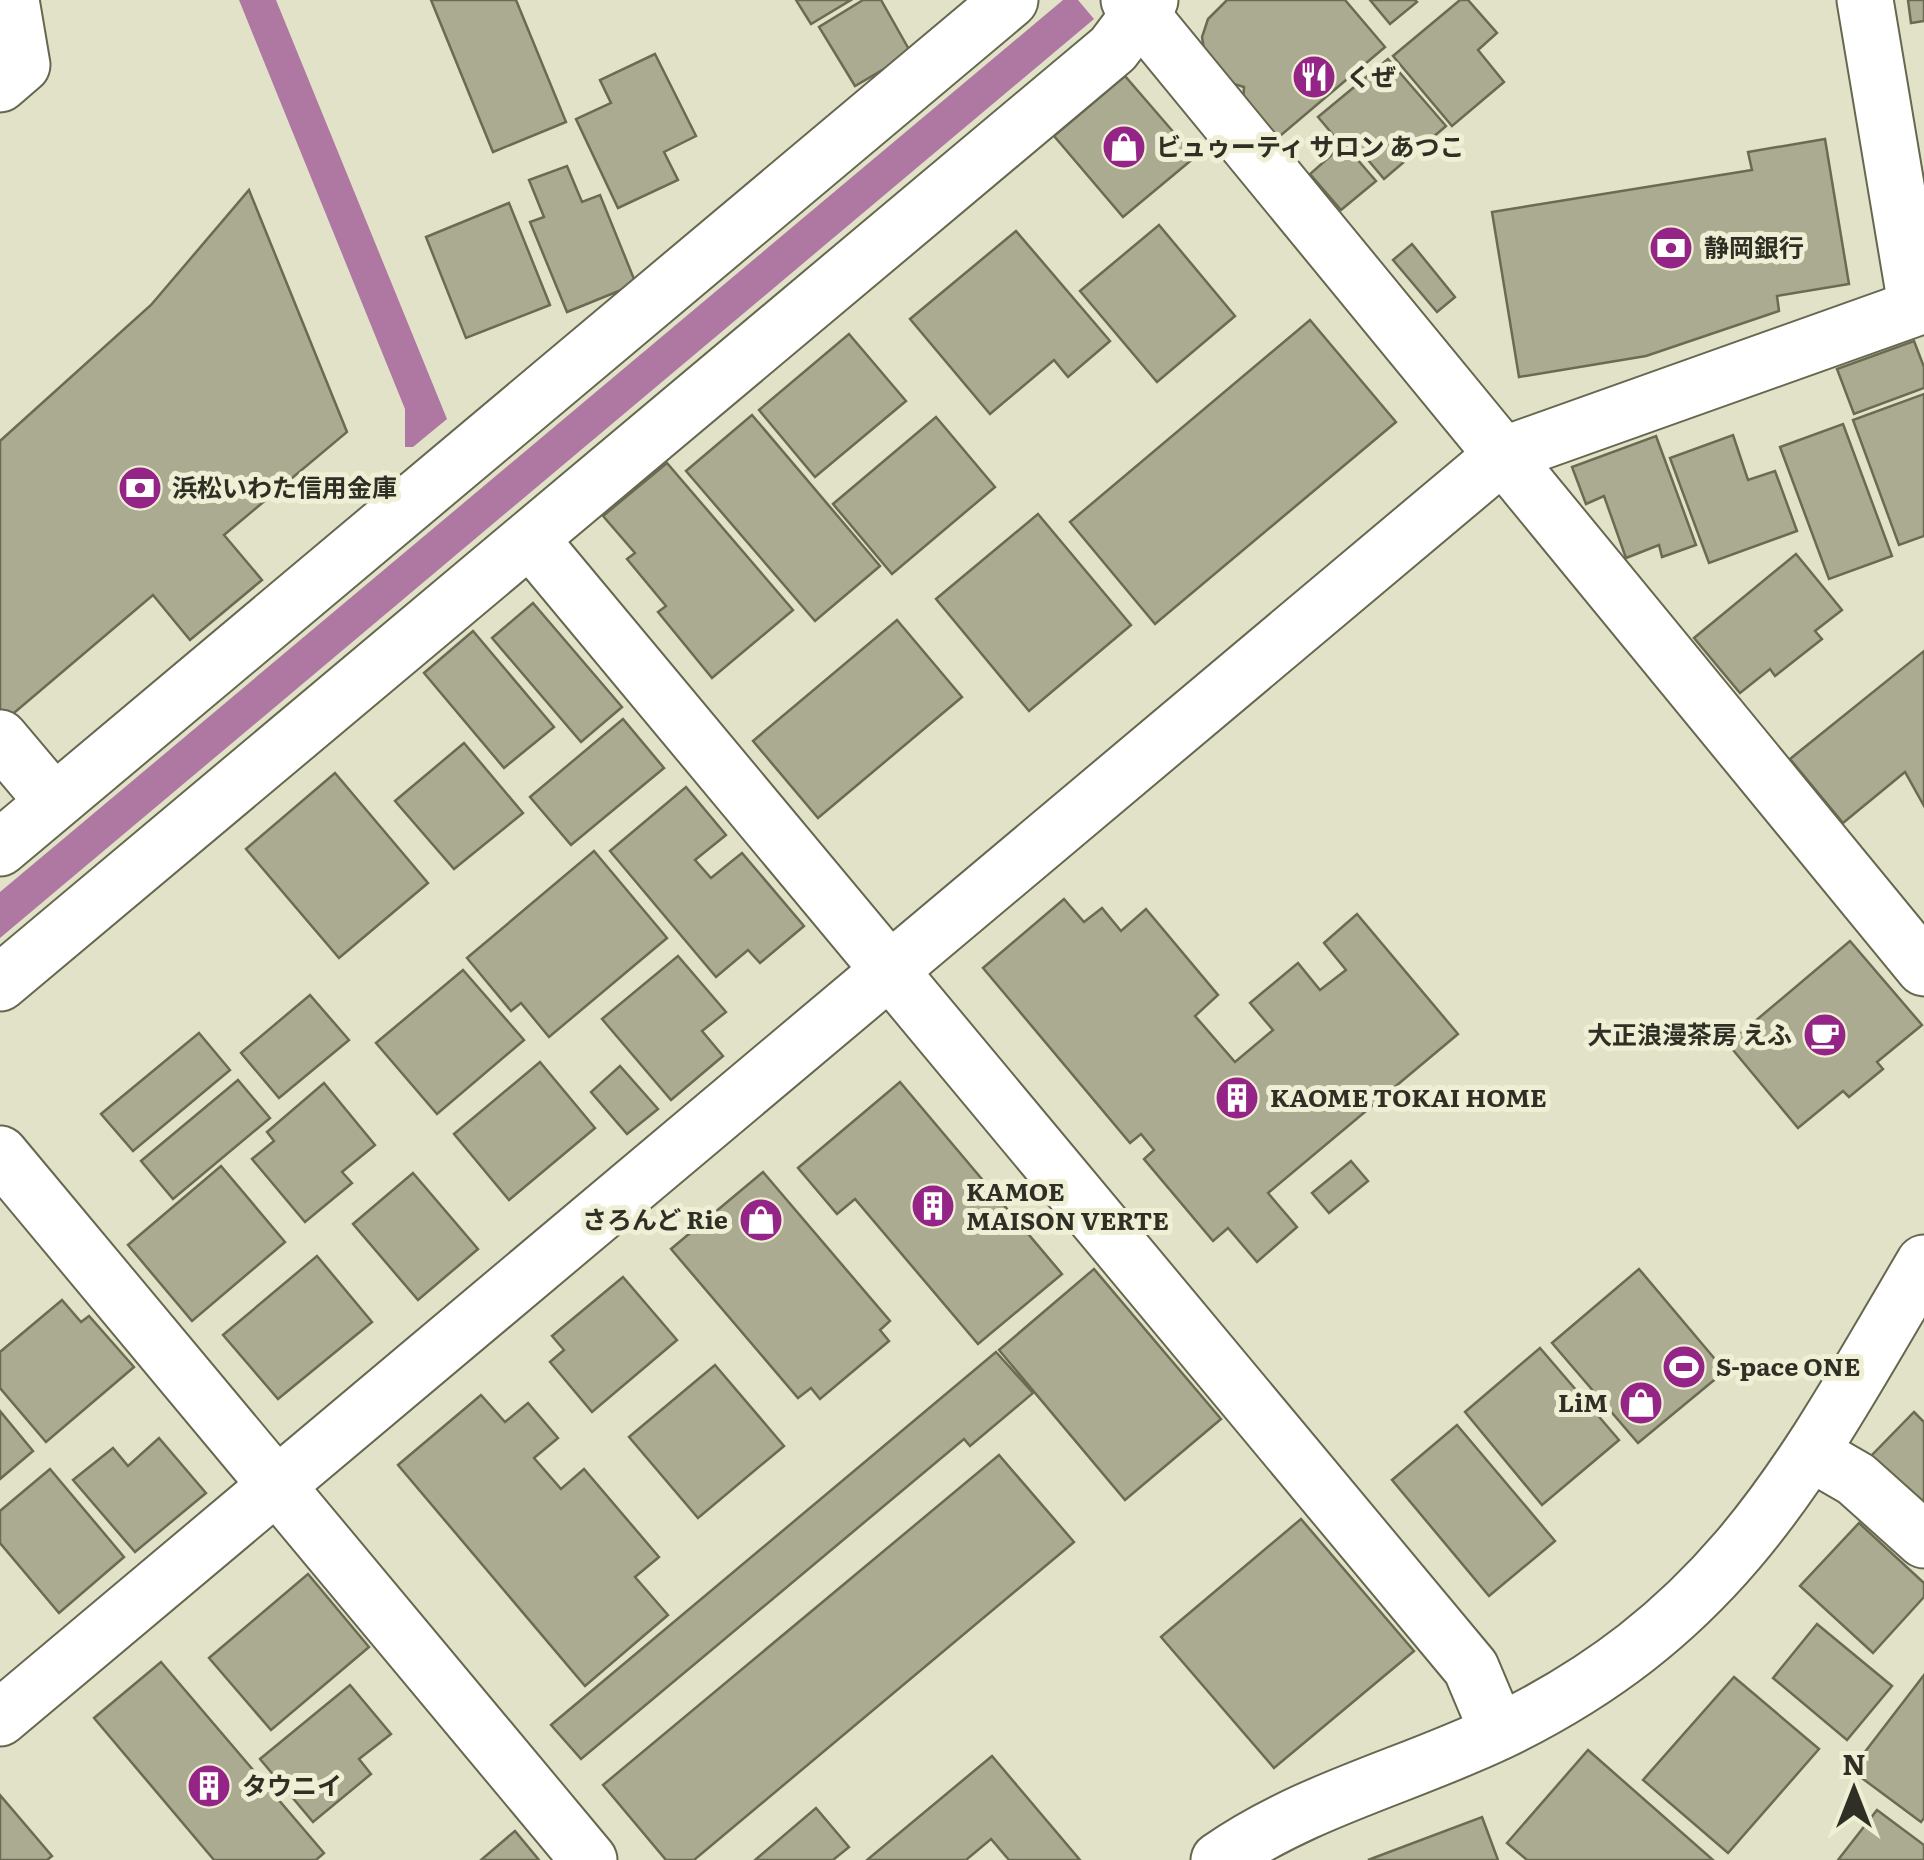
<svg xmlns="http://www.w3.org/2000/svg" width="1924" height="1860" font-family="Literata,'Noto Sans JP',serif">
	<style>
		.water { fill: #ae78a3 }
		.building { fill: #aaab91; stroke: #6b6b54; stroke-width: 2.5 }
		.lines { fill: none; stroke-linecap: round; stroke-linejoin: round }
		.minor-casing { stroke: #66674f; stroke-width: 59 }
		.minor { stroke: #fff; stroke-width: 55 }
		.labels { text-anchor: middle; stroke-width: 10; stroke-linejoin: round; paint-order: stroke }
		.poi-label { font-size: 25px; font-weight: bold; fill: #2f2f25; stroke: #efefd5; text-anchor: start }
	</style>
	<rect width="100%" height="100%" fill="#e1e2c8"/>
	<g class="water">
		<polygon points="239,0 276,0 447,419 413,447 405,447 405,409"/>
		<polygon points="1063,0 1078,0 1094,19 0,938 0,892"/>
	</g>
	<g class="building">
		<polygon points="431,0 516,0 566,122 493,152"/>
		<polygon points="796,0 851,0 811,24"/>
		<polygon points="863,0 881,0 911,53 855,86 819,27"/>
		<polygon points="1227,0 1345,0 1385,47 1274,141 1243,105 1244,87 1227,82 1205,55 1202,37 1208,19"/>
		<polygon points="1370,0 1415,0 1417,2 1390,24"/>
		<polygon points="1460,0 1468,0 1497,33 1478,50 1504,82 1452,126 1393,56"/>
		<polygon points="1908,0 1924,0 1924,21 1911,23"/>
		<polygon points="655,54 696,136 664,152 678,180 618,208 576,119 611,103 600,80"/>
		<polygon points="1388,59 1446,126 1384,179 1348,136 1340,143 1318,117"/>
		<polygon points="1125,76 1195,157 1123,217 1054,136"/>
		<polygon points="1825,139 1849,284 1777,296 1779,311 1646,356 1519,377 1492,212 1752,170 1748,152"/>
		<polygon points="1344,144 1376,181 1341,210 1310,174"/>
		<polygon points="567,166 582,202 600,195 636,284 567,312 530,222 544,217 529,180"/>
		<polygon points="249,190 347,432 224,535 262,580 190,640 153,595 8,718 0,709 0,441 151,305"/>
		<polygon points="509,203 550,305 466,338 426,237"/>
		<polygon points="1159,225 1235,316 1157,382 1080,291"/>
		<polygon points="1016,231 1110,341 1068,377 1054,360 990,414 910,319"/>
		<polygon points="1412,244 1455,297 1437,312 1393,260"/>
		<polygon points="1310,320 1396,422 1155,624 1070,522"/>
		<polygon points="849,334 906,401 815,477 759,410"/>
		<polygon points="1914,341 1924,367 1924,388 1854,414 1837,369"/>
		<polygon points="1924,394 1924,536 1899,545 1853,420"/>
		<polygon points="752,415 880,566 815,621 686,471"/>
		<polygon points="936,417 995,487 892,574 833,504"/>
		<polygon points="1843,424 1892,556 1829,579 1780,447"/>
		<polygon points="1733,435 1748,480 1775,471 1797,531 1709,563 1670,458"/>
		<polygon points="1656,436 1696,545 1662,557 1659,545 1626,558 1604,496 1586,504 1572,467"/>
		<polygon points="667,463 793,610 712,678 658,612 666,606 627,559 635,553 603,516"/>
		<polygon points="1038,514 1131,625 1029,711 936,599"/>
		<polygon points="1796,554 1842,610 1815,631 1822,639 1775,676 1770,669 1740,693 1694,638"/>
		<polygon points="533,603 622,707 581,742 492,638"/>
		<polygon points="897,620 962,697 818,818 753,741"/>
		<polygon points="473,631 554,727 504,768 424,673"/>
		<polygon points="1924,651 1924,806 1905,772 1843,823 1790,759"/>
		<polygon points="623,719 664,768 571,845 530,797"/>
		<polygon points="464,743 523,813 454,869 395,801"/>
		<polygon points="335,773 428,883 339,958 246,849"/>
		<polygon points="686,787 726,835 695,860 711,878 742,853 804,926 760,963 748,950 716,977 610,851"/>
		<polygon points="594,851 667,938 549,1037 521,1003 511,1011 467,958"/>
		<polygon points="1064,899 1084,922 1102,908 1121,931 1146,909 1218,995 1195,1016 1235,1062 1273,1030 1250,1003 1298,963 1320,990 1346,970 1324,943 1357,914 1458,1034 1268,1193 1297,1227 1257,1262 1228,1228 1213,1241 1144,1159 1154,1150 1141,1134 1130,1143 983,968"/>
		<polygon points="1850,941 1922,1025 1877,1062 1883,1069 1849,1097 1843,1091 1798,1128 1728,1044"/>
		<polygon points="678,956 726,1012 702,1031 723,1056 671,1100 602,1019"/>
		<polygon points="463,970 524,1040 437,1114 376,1043"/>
		<polygon points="310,995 349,1040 279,1098 241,1053"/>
		<polygon points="199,1033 230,1070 133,1151 101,1114"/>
		<polygon points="540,1062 595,1128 509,1200 454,1134"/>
		<polygon points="620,1066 658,1109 627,1134 591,1092"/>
		<polygon points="238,1080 270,1118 173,1199 141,1161"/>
		<polygon points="900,1082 1062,1274 978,1344 855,1199 837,1214 798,1168"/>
		<polygon points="324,1083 375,1145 342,1172 352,1183 305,1222 252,1159 274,1141 267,1132"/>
		<polygon points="1351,1161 1368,1181 1329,1213 1312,1193"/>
		<polygon points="221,1166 285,1242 192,1321 128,1245"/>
		<polygon points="763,1172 890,1321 880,1330 889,1341 820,1399 811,1388 798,1398 671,1249"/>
		<polygon points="413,1173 478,1249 418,1300 353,1224"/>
		<polygon points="317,1256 372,1322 278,1399 223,1335"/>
		<polygon points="1094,1269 1221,1419 1125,1500 999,1350"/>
		<polygon points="1639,1269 1725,1371 1638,1443 1552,1343"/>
		<polygon points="623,1277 677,1340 592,1412 550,1362 564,1350 552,1336"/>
		<polygon points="62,1300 81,1322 89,1316 134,1367 46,1442 0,1388 0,1352"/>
		<polygon points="1540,1348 1619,1440 1542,1505 1465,1412"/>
		<polygon points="996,1352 1033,1393 970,1446 964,1439 581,1759 551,1725"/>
		<polygon points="715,1365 784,1446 698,1518 629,1437"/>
		<polygon points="481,1395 505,1422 528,1403 558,1438 534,1458 561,1489 584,1469 659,1557 635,1577 668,1615 585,1686 398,1465"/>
		<polygon points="0,1411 33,1451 0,1479"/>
		<polygon points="1914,1412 1924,1422 1924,1509 1871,1456"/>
		<polygon points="1457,1425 1555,1541 1489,1596 1392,1480"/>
		<polygon points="159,1438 206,1493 135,1552 73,1480 113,1448 128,1466"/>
		<polygon points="999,1455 1074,1542 694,1860 666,1860 603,1785"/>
		<polygon points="50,1469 124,1557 59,1613 0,1543 0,1511"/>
		<polygon points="1301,1519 1414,1651 1274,1768 1161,1637"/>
		<polygon points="1859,1523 1924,1583 1924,1597 1873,1653 1800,1586"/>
		<polygon points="308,1574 369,1647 271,1730 209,1658"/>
		<polygon points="1817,1624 1892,1686 1847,1740 1773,1678"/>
		<polygon points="161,1662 324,1853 316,1860 214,1860 94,1718"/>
		<polygon points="1924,1675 1924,1818 1921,1822 1851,1770"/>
		<polygon points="1734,1677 1819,1749 1728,1853 1643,1780"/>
		<polygon points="350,1685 391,1734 359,1759 371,1774 313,1822 260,1759"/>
		<polygon points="1588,1750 1713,1860 1527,1860 1507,1843"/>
		<polygon points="992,1756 1080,1860 1009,1860 991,1839 966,1860 867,1860"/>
		<polygon points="0,1795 52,1856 47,1860 0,1860"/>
		<polygon points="816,1808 849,1847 833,1860 755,1860"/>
		<polygon points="1877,1810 1924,1845 1924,1860 1838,1860"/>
		<polygon points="1482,1817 1498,1860 1368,1860"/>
		<polygon points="515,1831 539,1860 481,1860"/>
	</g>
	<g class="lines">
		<defs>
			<g id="minor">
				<polyline points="1129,0 1924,968"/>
				<polyline points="1865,0 1916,305"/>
				<polyline points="0,84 22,65 11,0"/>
				<polyline points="530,539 1471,1668 1498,1732"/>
				<polyline points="0,738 54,802"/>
				<polyline points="0,848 1010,0"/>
				<polyline points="0,983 1113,49 1150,0"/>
				<polyline points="0,1154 589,1860"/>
				<polyline points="1811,1453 1856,1479 1924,1540"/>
				<polyline points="0,1718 1503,455 1924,305"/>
				<path d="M1219,1860C1305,1800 1407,1776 1501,1731C1728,1620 1802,1470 1924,1263"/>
			</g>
		</defs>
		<use href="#minor" class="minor-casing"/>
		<use href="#minor" class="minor"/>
	</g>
	<defs>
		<symbol id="restaurant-disc" viewBox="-11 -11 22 22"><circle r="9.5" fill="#942586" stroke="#efefd5"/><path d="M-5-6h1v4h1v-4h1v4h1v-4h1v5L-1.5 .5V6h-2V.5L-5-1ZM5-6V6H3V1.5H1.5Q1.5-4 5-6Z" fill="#fff"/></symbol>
		<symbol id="shop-disc" viewBox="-11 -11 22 22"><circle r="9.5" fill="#942586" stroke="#efefd5"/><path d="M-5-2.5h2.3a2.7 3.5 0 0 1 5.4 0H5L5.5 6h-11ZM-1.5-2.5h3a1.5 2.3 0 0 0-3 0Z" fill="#fff"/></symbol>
		<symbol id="bank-disc" viewBox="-11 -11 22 22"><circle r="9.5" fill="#942586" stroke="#efefd5"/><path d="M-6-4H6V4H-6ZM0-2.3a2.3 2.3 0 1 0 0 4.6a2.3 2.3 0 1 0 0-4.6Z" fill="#fff"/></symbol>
		<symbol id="cafe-disc" viewBox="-11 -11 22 22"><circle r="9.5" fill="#942586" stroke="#efefd5"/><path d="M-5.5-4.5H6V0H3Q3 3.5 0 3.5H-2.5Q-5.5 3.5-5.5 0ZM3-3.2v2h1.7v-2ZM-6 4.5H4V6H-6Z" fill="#fff"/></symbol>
		<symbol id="building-disc" viewBox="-11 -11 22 22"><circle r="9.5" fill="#942586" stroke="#efefd5"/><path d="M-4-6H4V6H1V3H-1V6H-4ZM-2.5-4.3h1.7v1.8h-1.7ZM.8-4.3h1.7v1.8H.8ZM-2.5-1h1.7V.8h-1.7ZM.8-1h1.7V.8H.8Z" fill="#fff"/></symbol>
		<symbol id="stadium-disc" viewBox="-11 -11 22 22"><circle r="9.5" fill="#942586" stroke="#efefd5"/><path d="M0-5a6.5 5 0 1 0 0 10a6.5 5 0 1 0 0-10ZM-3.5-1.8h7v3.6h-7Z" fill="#fff"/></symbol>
	</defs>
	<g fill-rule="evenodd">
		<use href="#restaurant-disc" x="1289" y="52" width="50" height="50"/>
		<use href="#shop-disc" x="1099" y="122" width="50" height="50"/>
		<use href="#bank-disc" x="1646" y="223" width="50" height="50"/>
		<use href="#bank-disc" x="115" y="463" width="50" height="50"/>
		<use href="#cafe-disc" x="1800" y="1010" width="50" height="50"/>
		<use href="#building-disc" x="1212" y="1073" width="50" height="50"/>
		<use href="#building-disc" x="908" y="1181" width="50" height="50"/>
		<use href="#shop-disc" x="736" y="1195" width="50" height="50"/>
		<use href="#stadium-disc" x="1659" y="1342" width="50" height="50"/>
		<use href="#shop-disc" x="1616" y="1378" width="50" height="50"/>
		<use href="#building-disc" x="184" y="1761" width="50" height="50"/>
	</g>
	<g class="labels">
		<g class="poi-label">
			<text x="1346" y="86">くぜ</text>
			<text x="1156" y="156">ビュゥーティ サロン あつこ</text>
			<text x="1704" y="257">静岡銀行</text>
			<text x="172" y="497">浜松いわた信用金庫</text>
			<text x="1792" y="1044" text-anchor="end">大正浪漫茶房 えふ</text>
			<text x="1270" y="1107">KAOME TOKAI HOME</text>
			<text x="966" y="1201">KAMOE<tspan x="966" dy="29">MAISON VERTE</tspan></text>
			<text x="728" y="1229" text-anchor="end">さろんど Rie</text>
			<text x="1716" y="1376">S-pace ONE</text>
			<text x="1608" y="1412" text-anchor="end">LiM</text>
			<text x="242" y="1795">タウニイ</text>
		</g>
	</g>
	<g transform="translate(1854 1790)" stroke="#efefd5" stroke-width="8" paint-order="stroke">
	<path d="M0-8L18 38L0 25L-18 38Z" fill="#2f2f25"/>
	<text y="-15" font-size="28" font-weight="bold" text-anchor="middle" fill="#2f2f25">N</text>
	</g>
</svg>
